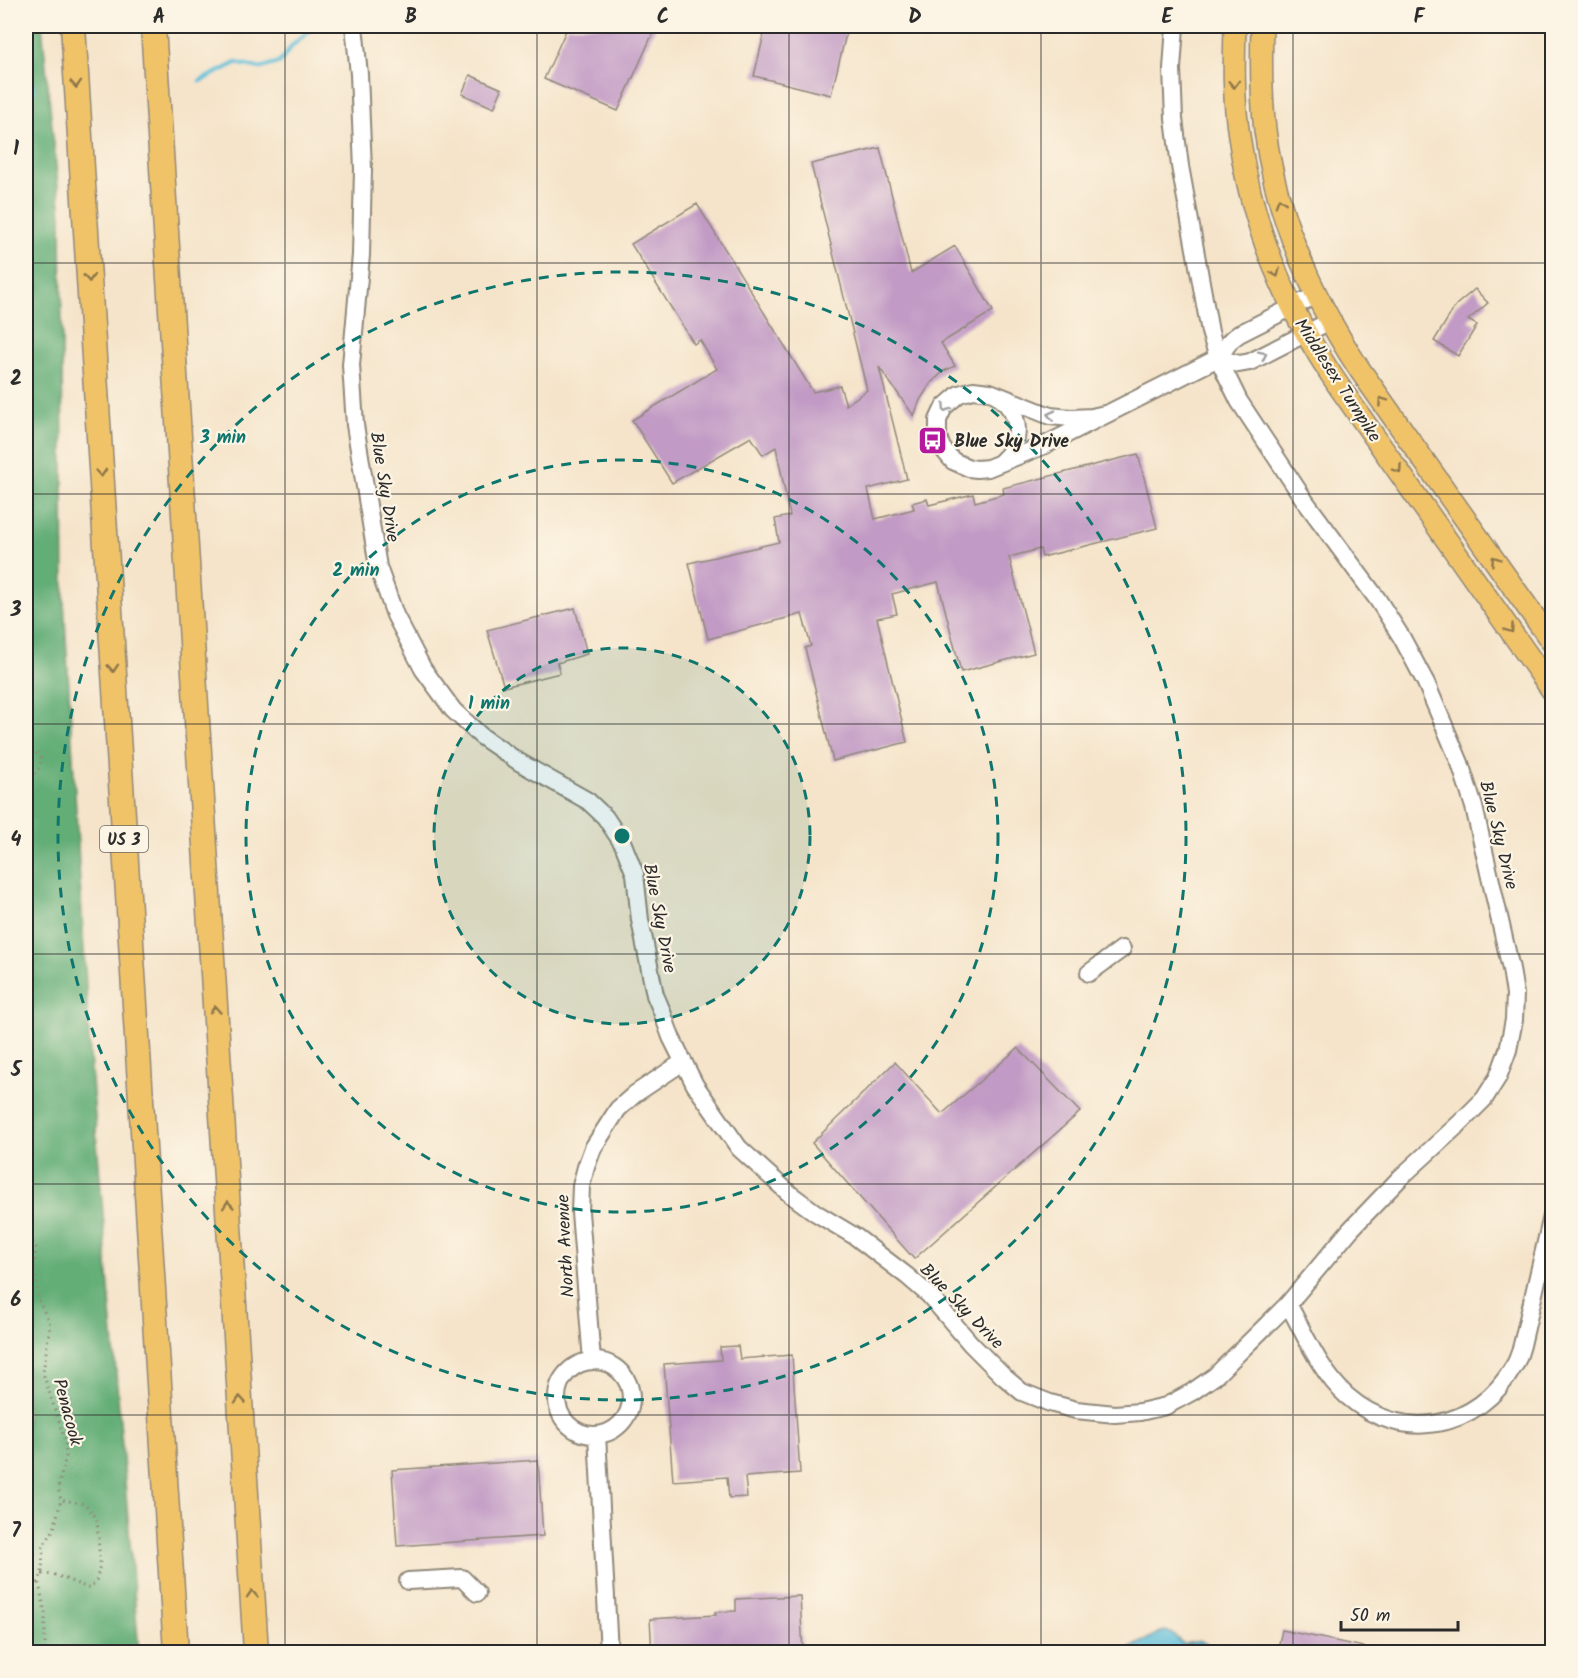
<svg xmlns="http://www.w3.org/2000/svg" width="1578" height="1678" font-family="Kalam,sans-serif">
	<style>
		.forest { fill: #64ae77; stroke: #486c51; stroke-width: 1.5 }
		.water { fill: #5bbdd9; stroke: #437482; stroke-width: 1.5 }
		.lines { fill: none; stroke-linecap: round; stroke-linejoin: round }
		.stream { stroke: #5bbdd9; stroke-width: 4.5 }
		.building { fill: #c19ac5 }
		.minor-casing { stroke: #90887a; stroke-width: 20 }
		.major-casing { stroke: #90887a; stroke-width: 24 }
		.highway-casing { stroke: #90887a; stroke-width: 27 }
		.path { stroke: #90887a; stroke-width: 3; stroke-dasharray: 1.5 4.5; stroke-linecap: butt }
		.minor { stroke: #fff; stroke-width: 16 }
		.major { stroke: #f1c369; stroke-width: 21 }
		.highway { stroke: #f1c369; stroke-width: 24 }
		.oneway { stroke: #8e774a }
		.oneway2 { stroke: #a0a0a0 }
		.grid { fill: none; stroke: #2b2b2b; stroke-width: 1.5; stroke-opacity: 0.55 }
		.ring { fill: none; stroke: #0f766e; stroke-width: 3; stroke-dasharray: 10 8 }
		.labels { text-anchor: middle; stroke-width: 4.5; stroke-linejoin: round; paint-order: stroke }
		.shield { fill: #fcf5e5; stroke: #6a6863; stroke-width: 1.5 }
		.shield-label { font-size: 16px; font-weight: bold; fill: #2b2b2b }
		.street-label { font-size: 18px; fill: #2b2b2b; stroke: #fcf5e5 }
		.poi-label { font-size: 18px; font-weight: bold; fill: #2b2b2b; stroke: #fcf5e5; text-anchor: start }
		.centre { fill: #0f766e; stroke: #fcf5e5; stroke-width: 3 }
		.ring-label { font-size: 18px; text-anchor: middle; font-weight: bold; fill: #0f766e; stroke: #fcf5e5; stroke-width: 4.5; stroke-linejoin: round; paint-order: stroke }
		.neatline { fill: none; stroke: #2b2b2b; stroke-width: 2 }
		.grid-label { font-size: 20px; text-anchor: middle; font-weight: bold; fill: #2b2b2b }
	</style>
	<rect width="100%" height="100%" fill="#fcf5e5"/>
	<filter id="ink" filterUnits="userSpaceOnUse"><feTurbulence type="fractalNoise" baseFrequency=".0167" numOctaves="2"/><feDisplacementMap in="SourceGraphic" scale="12" xChannelSelector="R" yChannelSelector="G"/><feConvolveMatrix kernelMatrix="1 2 1 2 8 2 1 2 1" color-interpolation-filters="sRGB"/></filter>
	<filter id="wash" filterUnits="userSpaceOnUse"><feTurbulence type="fractalNoise" baseFrequency=".008" numOctaves="4" result="noise"/><feDisplacementMap in="SourceGraphic" scale="24" xChannelSelector="R" yChannelSelector="G"/><feGaussianBlur stdDeviation="1.35" result="paint"/><feColorMatrix in="noise" values="0 0 0 0 0 0 0 0 0 0 0 0 0 0 0 0 0 1.4 0 .05"/><feComposite in="paint" operator="in"/></filter>
	<g filter="url(#wash)">
		<rect width="100%" height="100%" fill="#f5e4ca"/>
		<polygon class="forest" points="26,26 42,26 61,216 64,601 90,1056 139,1652 26,1652"/>
		<path class="water" d="M1166,1631C1174,1633 1177,1640 1184,1644L1201,1641L1208,1645L1212,1652H1126L1125,1651L1161,1632Z"/>
		<g class="lines">
			<g class="stream">
				<polyline points="26,72 34,91"/>
				<polyline points="200,81 236,63 261,68 280,62 292,46 310,30 310,26"/>
			</g>
		</g>
		<g id="blocks">
			<g class="building">
				<polygon points="568,26 656,26 618,111 544,79"/>
				<polygon points="766,26 848,26 831,95 754,76"/>
				<polygon points="470,75 502,89 494,108 462,94"/>
				<polygon points="880,148 911,273 955,246 993,311 941,343 955,366 944,371 931,383 920,400 914,416 879,367 907,479 868,489 875,519 914,509 912,503 927,499 929,505 973,494 975,502 1004,494 1003,488 1138,454 1157,528 1042,557 1040,549 1009,557 1034,653 961,672 938,582 892,594 897,614 877,618 907,742 833,761 805,648 811,646 802,614 708,639 689,563 779,542 775,519 790,516 776,447 763,455 751,437 672,483 632,420 717,369 700,340 694,344 631,244 697,204 813,392 840,386 846,405 867,390 811,164"/>
				<polygon points="1475,289 1488,303 1468,320 1477,325 1458,356 1434,341 1456,305"/>
				<polygon points="575,608 587,654 557,663 560,673 504,687 487,630"/>
				<polygon points="1018,1048 1080,1112 914,1259 812,1143 895,1062 942,1114"/>
				<polygon points="738,1346 740,1359 792,1355 800,1473 745,1477 747,1497 729,1498 727,1477 673,1481 664,1364 721,1360 720,1347"/>
				<polygon points="538,1460 543,1536 397,1546 392,1470"/>
				<polygon points="800,1596 803,1653 652,1653 650,1619 716,1615 715,1612 736,1611 736,1599"/>
				<polygon points="1282,1630 1364,1647 1364,1653 1277,1653"/>
			</g>
		</g>
	</g>
	<g filter="url(#ink)">
		<use href="#blocks" fill-opacity="0" stroke="#90887a" stroke-width="1.5"/>
		<g class="lines">
			<defs>
				<g id="minor">
					<polyline points="354,26 359,74 363,169 361,255 351,365 355,425 378,567 395,615 423,669 453,710 481,736 519,762 588,801 605,817 623,844 635,874 640,920 655,995 661,1009 671,1037 695,1085 739,1148 790,1194 816,1213 856,1237 907,1276 929,1295 971,1344 1003,1376 1022,1392 1050,1403 1076,1410 1115,1414 1140,1412 1166,1406 1192,1392 1215,1376 1288,1304 1351,1229 1400,1178 1461,1122 1484,1099 1498,1077 1508,1050 1514,1020 1515,994 1511,969 1474,807 1460,763 1426,683 1402,638 1378,600 1305,501 1239,401 1218,358 1210,332 1180,166 1174,119 1172,69 1175,26"/>
					<polyline points="1218,358 1239,364 1250,362 1330,321"/>
					<path d="M999,397C1022,415 1023,442 1001,462"/>
					<polyline points="1109,413 1092,417 1071,418 1050,416 990,392 973,390 959,394 944,407 938,420 938,437 942,448 953,461 969,468 977,469 988,468 1045,445 1109,413 1218,358 1231,340 1239,334 1316,295"/>
					<polyline points="1089,973 1122,949"/>
					<path d="M1288,1304C1305,1334 1320,1372 1347,1396C1402,1444 1478,1430 1514,1366C1518,1360 1520,1352 1522,1345L1552,1216"/>
					<polyline points="592,1361 580,1212 581,1186 586,1167 593,1148 618,1109 635,1094 683,1062"/>
					<circle cx="594" cy="1398" r="37"/>
					<polyline points="597,1435 609,1652"/>
					<polyline points="408,1581 462,1578 477,1593"/>
				</g>
				<g id="major">
					<path d="M1235,26C1234,62 1233,99 1239,136C1252,228 1286,308 1338,385L1552,690"/>
					<path d="M1262,26C1261,60 1261,96 1265,130C1276,218 1312,297 1360,370L1552,642"/>
				</g>
				<g id="highway">
					<polyline points="73,26 176,1652"/>
					<polyline points="153,26 256,1652"/>
				</g>
			</defs>
			<use href="#minor" class="minor-casing"/>
			<use href="#major" class="major-casing"/>
			<use href="#highway" class="highway-casing"/>
			<g class="path">
				<polyline points="26,747 32,749 42,759 38,770 26,782"/>
				<polyline points="26,1232 36,1248 34,1270 37,1281 38,1299 50,1324 43,1373 65,1441 66,1456 58,1488 61,1500 54,1529 43,1547 42,1574 38,1582 26,1593"/>
				<polyline points="26,1270 34,1270"/>
				<polyline points="42,1574 56,1575 88,1588 96,1582 100,1564 97,1519 85,1504 61,1500"/>
				<polyline points="39,1583 45,1613 45,1652"/>
			</g>
			<use href="#minor" class="minor"/>
			<use href="#major" class="major"/>
			<use href="#highway" class="highway"/>
		</g>
		<defs><path id="oneway-chevron" d="M-2-3.5L2.5 0L-2 3.5" fill="none" stroke-width="1.6" stroke-linecap="round" stroke-linejoin="round" transform="scale(1.5)"/></defs>
		<g class="oneway">
			<use href="#oneway-chevron" transform="translate(76 84) rotate(86)"/>
			<use href="#oneway-chevron" transform="translate(1234 84) rotate(88)"/>
			<use href="#oneway-chevron" transform="translate(1280 202) rotate(-107)"/>
			<use href="#oneway-chevron" transform="translate(1276 273) rotate(67)"/>
			<use href="#oneway-chevron" transform="translate(89 278) rotate(86)"/>
			<use href="#oneway-chevron" transform="translate(1382 401) rotate(-125)"/>
			<use href="#oneway-chevron" transform="translate(1398 469) rotate(55)"/>
			<use href="#oneway-chevron" transform="translate(101 473) rotate(86)"/>
			<use href="#oneway-chevron" transform="translate(1495 560) rotate(-125)"/>
			<use href="#oneway-chevron" transform="translate(1510 629) rotate(55)"/>
			<use href="#oneway-chevron" transform="translate(113 668) rotate(86)"/>
			<use href="#oneway-chevron" transform="translate(215 1010) rotate(-94)"/>
			<use href="#oneway-chevron" transform="translate(228 1205) rotate(-94)"/>
			<use href="#oneway-chevron" transform="translate(240 1400) rotate(-94)"/>
			<use href="#oneway-chevron" transform="translate(252 1594) rotate(-94)"/>
		</g>
		<g class="oneway2">
			<use href="#oneway-chevron" transform="translate(1263 355) rotate(-26)"/>
			<use href="#oneway-chevron" transform="translate(946 408) rotate(124)"/>
			<use href="#oneway-chevron" transform="translate(1051 415) rotate(-167)"/>
		</g>
	</g>
	<path class="grid" d="M285,26V1652M537,26V1652M789,26V1652M1041,26V1652M1293,26V1652M26,263H1552M26,494H1552M26,724H1552M26,954H1552M26,1184H1552M26,1415H1552"/>
	<circle cx="622" cy="836" r="188" fill="#0f766e" fill-opacity=".12"/>
	<g class="ring">
		<circle cx="622" cy="836" r="188"/>
		<circle cx="622" cy="836" r="376"/>
		<circle cx="622" cy="836" r="564"/>
	</g>
	<defs>
		<symbol id="bus-square" viewBox="-11 -11 22 22"><rect x="-9" y="-9" width="18" height="18" rx="4" fill="#b5179e" stroke="#fcf5e5"/><path d="M-5-6H5V4H4V6H2V4H-2V6H-4V4H-5ZM-3.5-4V0h7V-4ZM-3.5 1.2v1.5H-2V1.2ZM2 1.2v1.5H3.5V1.2Z" fill="#fff"/></symbol>
	</defs>
	<g fill-rule="evenodd">
		<use href="#bus-square" x="916" y="424" width="33" height="33"/>
	</g>
	<g class="labels">
		<rect class="shield" x="100" y="826" width="48" height="26" rx="4.5"/>
		<g class="shield-label">
			<text x="124" y="845">US 3</text>
		</g>
		<g class="street-label">
			<text transform="translate(1338 380) rotate(57)" y="6">Middlesex Turnpike</text>
			<text transform="translate(385 487) rotate(81)" y="6">Blue Sky Drive</text>
			<text transform="translate(1499 835) rotate(76)" y="6">Blue Sky Drive</text>
			<text transform="translate(660 918) rotate(79)" y="6">Blue Sky Drive</text>
			<text transform="translate(565 1246) rotate(-93)" y="6">North Avenue</text>
			<text transform="translate(962 1306) rotate(46)" y="6">Blue Sky Drive</text>
			<text transform="translate(68 1412) rotate(75)" y="6">Penacook</text>
		</g>
		<g class="poi-label">
			<text x="954" y="447">Blue Sky Drive</text>
		</g>
	</g>
	<circle cx="622" cy="836" r="9" class="centre"/>
	<g class="ring-label">
		<text x="223" y="443">3 min</text>
		<text x="356" y="576">2 min</text>
		<text x="489" y="709">1 min</text>
	</g>
	<rect width="1578" height="1678" fill="none" stroke="#fcf5e5" stroke-width="66"/>
	<path d="M1341 1621v9h117v-9" fill="none" stroke="#2b2b2b" stroke-width="3"/>
	<text x="1350" y="1621" font-size="18" fill="#2b2b2b" stroke="#fcf5e5" stroke-width="4.5" paint-order="stroke">50 m</text>
	<rect x="33" y="33" width="1512" height="1612" class="neatline"/>
	<g class="grid-label">
		<text x="159" y="23">A</text>
		<text x="411" y="23">B</text>
		<text x="663" y="23">C</text>
		<text x="915" y="23">D</text>
		<text x="1167" y="23">E</text>
		<text x="1419" y="23">F</text>
		<text x="16" y="155">1</text>
		<text x="16" y="385">2</text>
		<text x="16" y="616">3</text>
		<text x="16" y="846">4</text>
		<text x="16" y="1076">5</text>
		<text x="16" y="1306">6</text>
		<text x="16" y="1537">7</text>
	</g>
</svg>
